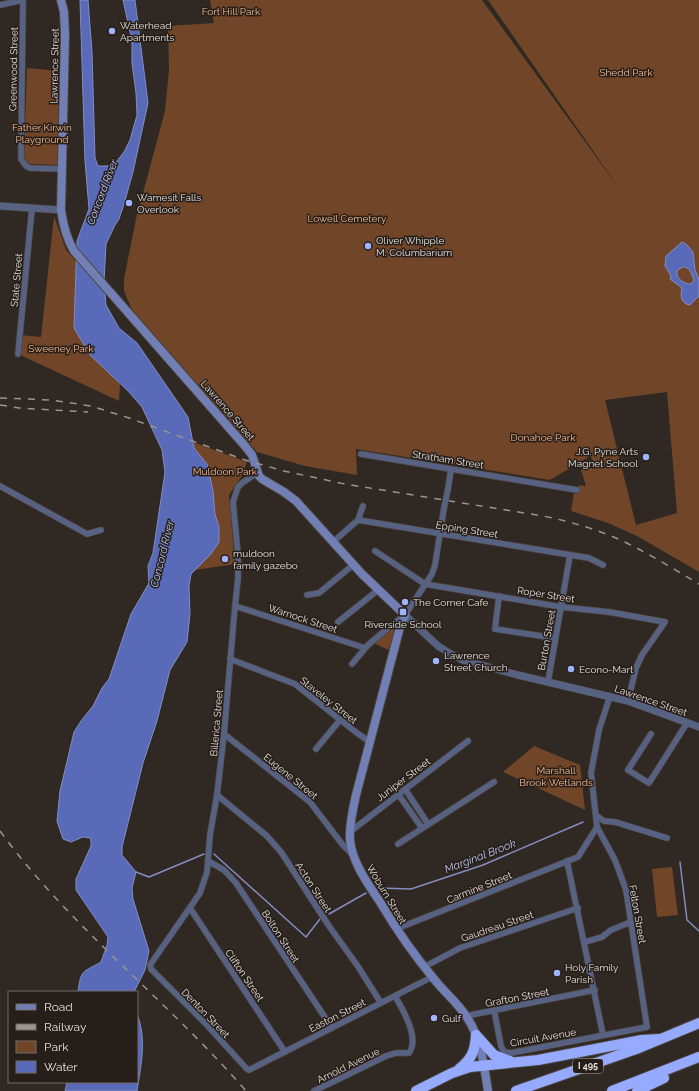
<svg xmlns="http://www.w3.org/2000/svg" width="699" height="1091" font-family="Raleway,sans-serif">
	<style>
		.green { fill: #714527; fill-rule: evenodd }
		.water { fill: #596ab8; stroke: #838dc2; fill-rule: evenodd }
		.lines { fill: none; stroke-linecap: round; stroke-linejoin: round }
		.stream { stroke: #838dc2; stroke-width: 1.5 }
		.minor-casing { stroke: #4d4540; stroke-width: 7 }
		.tertiary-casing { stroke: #4d4540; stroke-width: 8 }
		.secondary-casing { stroke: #4d4540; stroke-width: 10 }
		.motorway-casing { stroke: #4d4540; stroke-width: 12 }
		.minor { stroke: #576182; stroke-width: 5.5 }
		.tertiary { stroke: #576182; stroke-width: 7 }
		.secondary { stroke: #717fb5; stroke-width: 8 }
		.motorway { stroke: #96abff; stroke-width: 10 }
		.rail { stroke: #9b9490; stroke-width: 1.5; stroke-dasharray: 7 7; stroke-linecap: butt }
		.minor-bridge-casing { stroke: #4d4540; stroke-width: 7; stroke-linecap: butt }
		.minor-bridge { stroke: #576182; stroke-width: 5.5 }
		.poi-dot { fill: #a0b3fd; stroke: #261e19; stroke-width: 1.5 }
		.labels { text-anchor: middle; stroke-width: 3; stroke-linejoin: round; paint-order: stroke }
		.shield { fill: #261e19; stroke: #aba4a1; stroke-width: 1 }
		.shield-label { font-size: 9px; font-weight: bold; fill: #e4dedb }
		.park-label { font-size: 10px; fill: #f9b990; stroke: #261e19 }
		.poi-label { font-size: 10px; fill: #e4dedb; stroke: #261e19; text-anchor: start }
		.street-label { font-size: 10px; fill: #e4dedb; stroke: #261e19 }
		.water-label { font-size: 11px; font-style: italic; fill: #bac6f1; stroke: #261e19 }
	</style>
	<rect width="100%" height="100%" fill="#302822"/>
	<g class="green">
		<path d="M210,0H482L621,191L488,0H699V572L637,536L608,523L571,511L574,493L578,494L579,485L586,486L581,470L594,462L590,456L550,480L356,449L357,475L305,466L257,452L132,310L124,291V279L136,219L165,111L169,70L168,26L214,23ZM667,392L677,513L636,525L605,400Z"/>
		<polygon points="27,68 59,71 58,165 30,164 26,162 24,156"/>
		<polygon points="54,216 66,250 77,262 74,328 90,355 120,384 119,401 18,354 20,335 41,337"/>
		<polygon points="193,442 247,462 241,477 229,495 235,564 195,570 211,554 219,542 219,527 215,514 213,491 207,464 194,448"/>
		<polygon points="396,626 389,650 373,643"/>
		<polygon points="534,746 580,765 585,810 503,772"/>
		<polygon points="672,867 678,915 657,917 652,869"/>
	</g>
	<g class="water">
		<path d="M80,0H88L92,52L95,158L98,166H113L124,152L130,140L137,115L136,93L132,63V41L123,0H135L148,103L133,172L124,204L119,219L115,225L106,244L104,282L106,305L119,328L137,343L188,417L194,448L207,464L213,491L215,514L219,527V542L211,554L191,574L189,586L190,614L187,642L170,670L157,721L143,763L122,847V855L136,872L132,888L133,899L149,951L145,970L134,992H78C81,969 82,973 101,962L107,945L108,937L76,890V879L91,846V841L90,838L83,837L71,842L63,839L57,821L60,791L74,732L81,721L93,706L102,688L109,679L131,614L149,583L148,566L153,553L165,472L162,450L142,407L128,391L90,355L74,328L77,241L89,209L85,161Z"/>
		<path d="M682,242L687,245L693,252L695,270L699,279V296L690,305C681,304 680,296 682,288L670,279L671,276L665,266L666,256ZM682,267C690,267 691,273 694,280L691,284C684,284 676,279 677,271Z"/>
		<path d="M137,1014C147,1039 141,1065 137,1091H65L67,1082H137Z"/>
	</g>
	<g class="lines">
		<g class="stream">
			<polyline points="214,854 306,937 320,919"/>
			<polyline points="680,862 687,920 699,931"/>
			<polyline points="136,872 149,877 204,854"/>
			<polyline points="379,888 411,889 483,865 583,822"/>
			<polyline points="329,914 366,893"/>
		</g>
		<defs>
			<g id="minor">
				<polyline points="23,0 21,159 26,166 30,168 62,169"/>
				<polyline points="0,5 23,0"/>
				<polyline points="18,354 32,208"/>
				<polyline points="361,454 577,490"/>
				<polyline points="257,473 242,483 238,487 233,502 238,555 238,578 234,617 224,734 217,795 210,835 207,872 200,893 150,965 151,969 205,1023 247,1069 249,1070 432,977"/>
				<polyline points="0,486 87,534 101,530"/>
				<polyline points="448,489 451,469"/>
				<polyline points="358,520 363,506"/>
				<polyline points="333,542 358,520 583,557 589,558 603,565"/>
				<polyline points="375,551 425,584 561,607 609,612 665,622 642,655 636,668 628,701"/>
				<polyline points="307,595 319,593 353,565"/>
				<polyline points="499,596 495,629 555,638"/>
				<polyline points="235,606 365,648"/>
				<polyline points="338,622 378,590"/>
				<polyline points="230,659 295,684 357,733 370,742"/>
				<polyline points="352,664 368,645 388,628 405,615 432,574 435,565 444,508"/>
				<polyline points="548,682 570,555"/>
				<polyline points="224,734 310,802 342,844 353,855"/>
				<polyline points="651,734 628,770 649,783 687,723"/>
				<polyline points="316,749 340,720"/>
				<polyline points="405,789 428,824"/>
				<polyline points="398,794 422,828"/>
				<polyline points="217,795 267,836 281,852 329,926 357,965 381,1003"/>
				<polyline points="597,816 604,821 615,822 667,838"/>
				<polyline points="351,831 468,741"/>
				<polyline points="398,844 494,782"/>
				<polyline points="208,861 224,870 236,883 332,1028"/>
				<polyline points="567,861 603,1035"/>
				<polyline points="190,908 285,1052"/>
				<polyline points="396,929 578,857 597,827"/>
				<polyline points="585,942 602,937 611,930 631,922"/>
				<polyline points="424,967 460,948 578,908"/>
				<polyline points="494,1010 501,1046 504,1052 511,1053 647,1027 626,890 615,860 597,827 591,773 599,730 610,696"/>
				<polyline points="466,1016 595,990"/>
				<path d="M314,1091L386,1056L396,1053H409C420,1038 403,1010 395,996"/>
			</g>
			<g id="tertiary">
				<polyline points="0,206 61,210"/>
				<polyline points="405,615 438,646 449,653 463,660 518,675 628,701 699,727"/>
			</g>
			<path id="secondary" d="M61,0L64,12L65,35L61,210C63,224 66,238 74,251L245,446L252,455L259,476L262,479L284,492L296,501L362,574L405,615L400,627L356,795C353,808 349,826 350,840C352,862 368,884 380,902C396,929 414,955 434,979C444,992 457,1002 466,1016C481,1037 484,1066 488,1091"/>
			<g id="motorway">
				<polyline points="476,1035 494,1055 510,1061"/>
				<path d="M459,1069C472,1059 475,1051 476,1035"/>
				<polyline points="416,1091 452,1073 470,1067 538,1060 642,1040 659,1039"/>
				<polyline points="516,1091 639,1048 699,1023"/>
				<polyline points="612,1091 699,1057"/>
				<polyline points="637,1091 664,1078"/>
			</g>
		</defs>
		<use href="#minor" class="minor-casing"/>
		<use href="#tertiary" class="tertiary-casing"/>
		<use href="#secondary" class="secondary-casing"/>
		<use href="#motorway" class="motorway-casing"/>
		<use href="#minor" class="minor"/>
		<use href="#tertiary" class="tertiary"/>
		<use href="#secondary" class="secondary"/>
		<use href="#motorway" class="motorway"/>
		<g class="rail">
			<path d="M0,398L51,400L91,406L129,418L245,460L284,471L345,484L543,516C568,521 592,528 616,538C645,551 672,568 699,584"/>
			<polyline points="0,405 19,408 88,412"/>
			<path d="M0,831C70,927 168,1001 246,1091"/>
		</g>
		<defs>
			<polyline id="minor-bridge" points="444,508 448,489"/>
		</defs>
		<use href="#minor-bridge" class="minor-bridge-casing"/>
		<use href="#minor-bridge" class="minor-bridge"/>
	</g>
	<g class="poi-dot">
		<circle cx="112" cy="31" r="4"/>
		<circle cx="129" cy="203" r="4"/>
		<circle cx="368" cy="246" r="4"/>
		<circle cx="646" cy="457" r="4"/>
		<circle cx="225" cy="559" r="4"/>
		<circle cx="405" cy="602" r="4"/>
		<rect x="399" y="608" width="8" height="8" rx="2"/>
		<circle cx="436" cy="661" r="4"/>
		<circle cx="571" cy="669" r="4"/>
		<circle cx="557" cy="973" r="4"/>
		<circle cx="434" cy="1018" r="4"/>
	</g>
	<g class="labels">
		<rect class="shield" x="573" y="1059" width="30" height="14" rx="3"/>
		<g class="shield-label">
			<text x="588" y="1069">I 495</text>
		</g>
		<g class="park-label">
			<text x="231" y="15">Fort Hill Park</text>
			<text x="626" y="76">Shedd Park</text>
			<text x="42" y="131">Father Kirwin<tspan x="42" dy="12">Playground</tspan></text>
			<text x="347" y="222">Lowell Cemetery</text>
			<text x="61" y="352">Sweeney Park</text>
			<text x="543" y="441">Donahoe Park</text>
			<text x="225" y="475">Muldoon Park</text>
			<text x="556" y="774">Marshall<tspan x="556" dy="12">Brook Wetlands</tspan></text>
		</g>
		<g class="poi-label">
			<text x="120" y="29">Waterhead<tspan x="120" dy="12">Apartments</tspan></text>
			<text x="137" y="201">Wamesit Falls<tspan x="137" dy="12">Overlook</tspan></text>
			<text x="376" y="244">Oliver Whipple<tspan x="376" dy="12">M. Columbarium</tspan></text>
			<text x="638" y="455" text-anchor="end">J.G. Pyne Arts<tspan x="638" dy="12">Magnet School</tspan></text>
			<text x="233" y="557">muldoon<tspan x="233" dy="12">family gazebo</tspan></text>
			<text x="413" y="606">The Corner Cafe</text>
			<text x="403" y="628" text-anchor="middle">Riverside School</text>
			<text x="444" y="659">Lawrence<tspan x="444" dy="12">Street Church</tspan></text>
			<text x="579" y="673">Econo-Mart</text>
			<text x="565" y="971">Holy Family<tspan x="565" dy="12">Parish</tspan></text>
			<text x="442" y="1022">Gulf</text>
		</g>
		<g class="street-label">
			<text transform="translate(54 66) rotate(-89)" y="4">Lawrence Street</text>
			<text transform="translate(13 69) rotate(-89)" y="4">Greenwood Street</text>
			<text transform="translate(16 280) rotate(-85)" y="4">State Street</text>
			<text transform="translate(228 410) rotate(49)" y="4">Lawrence Street</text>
			<text transform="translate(448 459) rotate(9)" y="4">Stratham Street</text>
			<text transform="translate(467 529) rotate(9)" y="4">Epping Street</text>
			<text transform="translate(546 594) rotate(9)" y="4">Roper Street</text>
			<text transform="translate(303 618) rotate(18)" y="4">Warnock Street</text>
			<text transform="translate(546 640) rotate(-80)" y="4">Burton Street</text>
			<text transform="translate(329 700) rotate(38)" y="4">Staveley Street</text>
			<text transform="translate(651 700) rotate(19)" y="4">Lawrence Street</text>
			<text transform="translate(216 723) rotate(-85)" y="4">Billerica Street</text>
			<text transform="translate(291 776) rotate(39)" y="4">Eugene Street</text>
			<text transform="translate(403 779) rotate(-37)" y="4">Juniper Street</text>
			<text transform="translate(314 887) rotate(57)" y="4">Acton Street</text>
			<text transform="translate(479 887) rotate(-22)" y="4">Carmine Street</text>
			<text transform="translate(387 894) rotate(59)" y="4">Woburn Street</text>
			<text transform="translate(638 914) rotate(80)" y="4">Felton Street</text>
			<text transform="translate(497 926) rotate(-19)" y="4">Gaudreau Street</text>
			<text transform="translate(281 936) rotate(57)" y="4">Bolton Street</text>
			<text transform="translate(245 975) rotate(56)" y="4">Clifton Street</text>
			<text transform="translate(517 997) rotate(-11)" y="4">Grafton Street</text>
			<text transform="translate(206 1013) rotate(46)" y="4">Denton Street</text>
			<text transform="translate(337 1015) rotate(-27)" y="4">Easton Street</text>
			<text transform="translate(543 1037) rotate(-10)" y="4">Circuit Avenue</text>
			<text transform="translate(348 1065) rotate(-26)" y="4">Arnold Avenue</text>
		</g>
		<g class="water-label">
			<text transform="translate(102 192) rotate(-69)" y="4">Concord River</text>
			<text transform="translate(162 554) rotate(-76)" y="4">Concord River</text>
			<text transform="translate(480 856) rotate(-21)" y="4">Marginal Brook</text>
		</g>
	</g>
	<rect x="8" y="991" width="130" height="92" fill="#261e19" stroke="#726b67"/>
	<rect x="16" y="1004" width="20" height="6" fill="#717fb5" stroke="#726b67"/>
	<text x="44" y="1011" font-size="12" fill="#e4dedb">Road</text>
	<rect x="16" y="1024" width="20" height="6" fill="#9b9490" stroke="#726b67"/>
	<text x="44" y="1031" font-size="12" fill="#e4dedb">Railway</text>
	<rect x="16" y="1041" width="20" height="12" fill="#714527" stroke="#726b67"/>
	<text x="44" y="1051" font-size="12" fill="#e4dedb">Park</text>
	<rect x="16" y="1061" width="20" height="12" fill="#596ab8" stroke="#726b67"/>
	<text x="44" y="1071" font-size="12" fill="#e4dedb">Water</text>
</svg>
